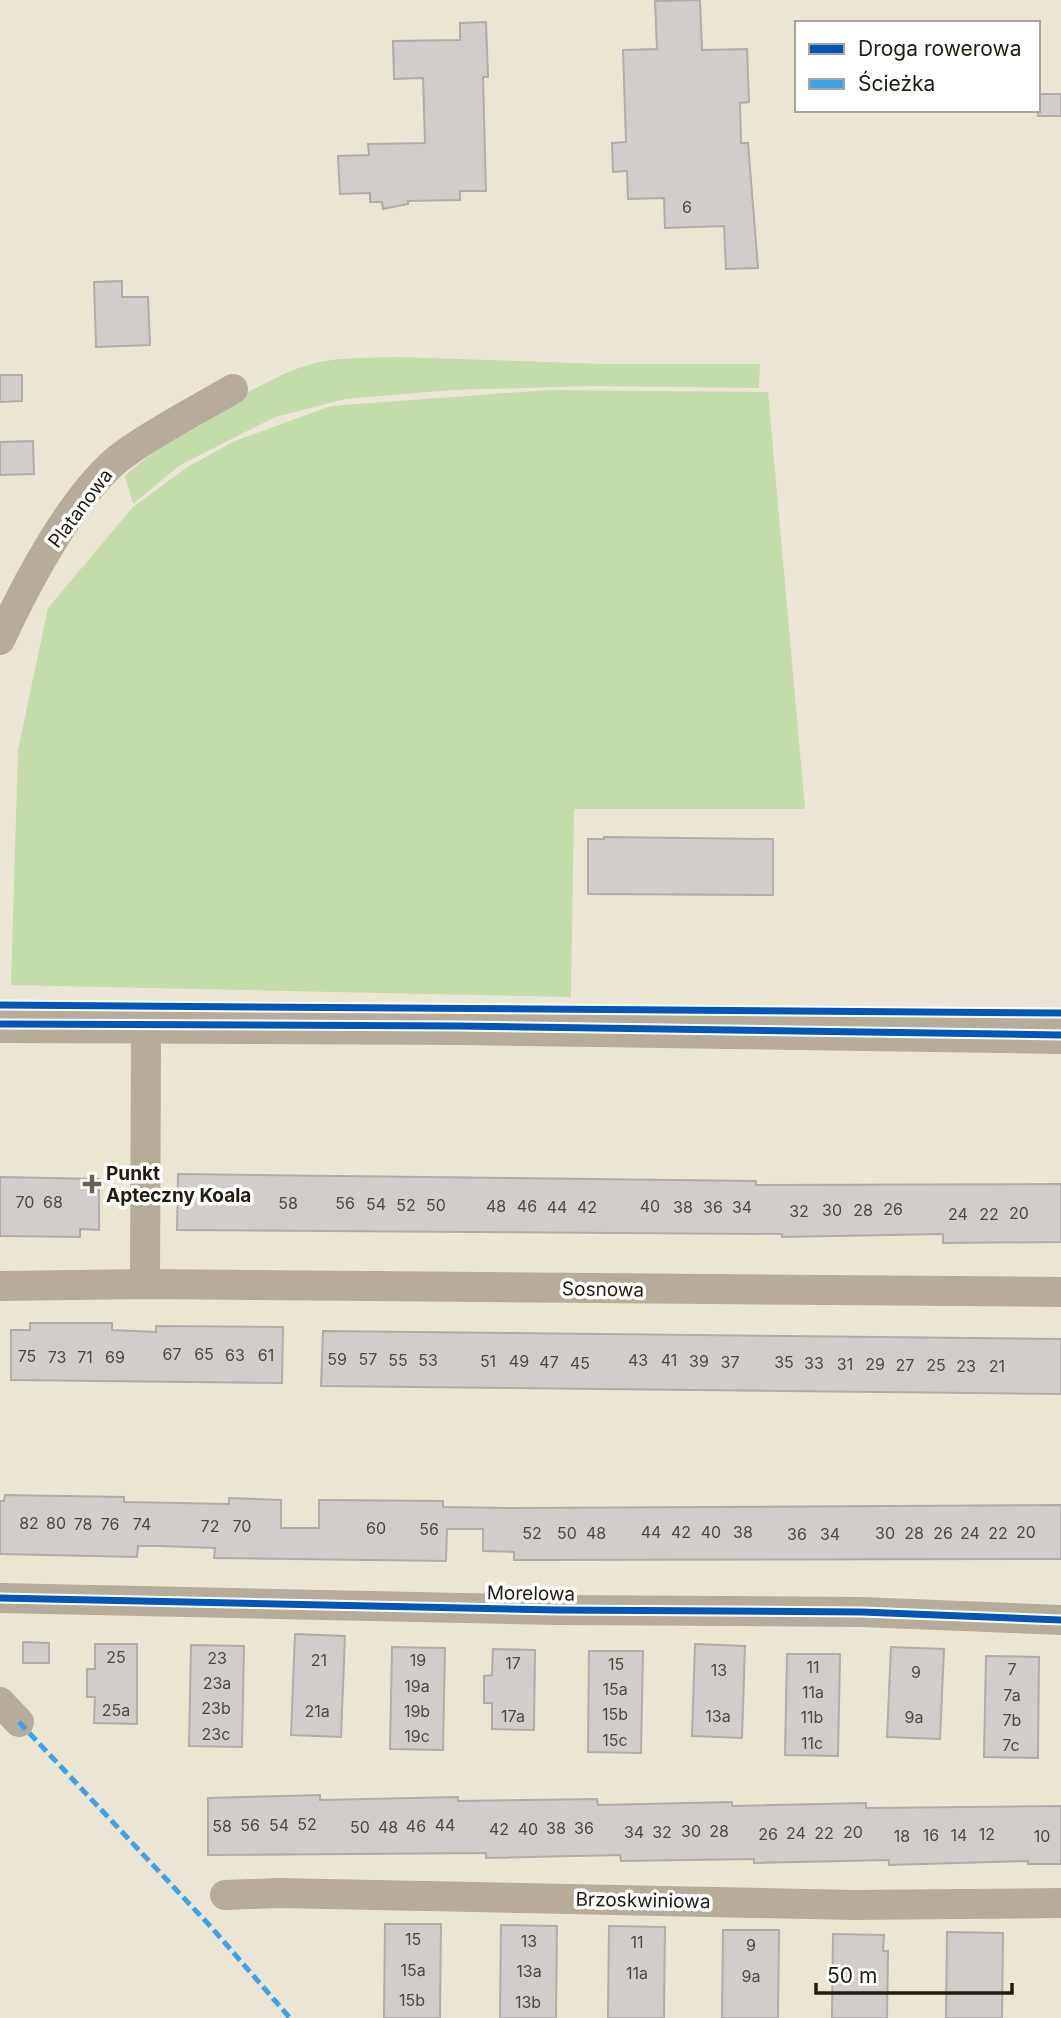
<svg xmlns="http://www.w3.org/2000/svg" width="1061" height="2018" font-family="Inter,sans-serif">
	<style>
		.green { fill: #c4dbaa }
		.building { fill: #d0cdcb; stroke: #afacaa; stroke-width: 2 }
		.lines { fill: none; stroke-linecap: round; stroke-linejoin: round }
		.minor { stroke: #b7ab9a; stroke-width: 30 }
		.tertiary { stroke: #b7ab9a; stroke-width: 38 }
		.quiet { stroke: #3da2ea; stroke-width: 5; stroke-dasharray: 10 5; stroke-linecap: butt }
		.cycleway-casing { stroke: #fff; stroke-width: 11 }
		.cycleway { stroke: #0057b8; stroke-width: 7 }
		.poi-dot { fill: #676354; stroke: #fff; stroke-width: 2.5 }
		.labels { text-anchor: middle; stroke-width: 7; stroke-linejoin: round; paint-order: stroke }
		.number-label { font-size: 16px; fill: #4c493f }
		.street-label { font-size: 19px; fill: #201d10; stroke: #fff }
		.poi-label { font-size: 19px; font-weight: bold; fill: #201d10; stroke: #fff; text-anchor: start }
	</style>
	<rect width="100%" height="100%" fill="#ebe6d3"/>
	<g class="green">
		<path d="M396,357L603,364H760L759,388L592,386L451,390L345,399L275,417L180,465L133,504L125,476C161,442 273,370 320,362C345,357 371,358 396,357Z"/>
		<polygon points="548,390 768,392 805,809 574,809 571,997 11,985 18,750 48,608 133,507 189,466 235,441 331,406"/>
	</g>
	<g class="building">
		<polygon points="700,0 702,50 747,49 749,102 740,103 741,143 748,143 758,268 726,269 724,226 665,228 664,198 628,199 627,171 613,172 612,143 626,142 623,50 657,49 655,1"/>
		<polygon points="486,22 488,77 483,77 486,191 460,191 460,200 408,201 408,204 383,209 382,202 370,202 370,193 340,194 338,156 369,155 368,144 425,143 423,78 394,79 393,41 460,40 460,23"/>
		<rect x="1038" y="94" width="23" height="22"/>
		<polygon points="122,281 122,297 148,297 150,345 96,347 94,282"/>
		<polygon points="0,375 22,375 22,401 0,402"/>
		<polygon points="33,441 34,474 0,475 0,442"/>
		<polygon points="604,837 773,839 773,895 588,894 588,839 604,839"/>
		<polygon points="178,1174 756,1181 756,1185 1061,1184 1061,1242 943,1243 943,1234 782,1237 782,1234 177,1230"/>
		<polygon points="0,1177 99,1179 99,1230 80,1229 80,1237 0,1236"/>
		<polygon points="30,1323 112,1323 112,1330 156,1332 156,1326 283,1327 282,1383 11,1380 11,1330 30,1330"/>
		<polygon points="323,1331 1061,1339 1061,1394 321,1386"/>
		<polygon points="5,1495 124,1497 124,1502 180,1503 229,1504 229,1498 281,1500 281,1528 319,1528 319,1500 324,1500 443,1501 443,1507 514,1508 1061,1505 1061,1559 514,1560 514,1552 483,1551 483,1529 447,1529 446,1561 214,1558 215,1548 160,1546 138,1546 137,1557 0,1554 0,1501 4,1501"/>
		<polygon points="295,1634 345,1636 341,1737 291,1735"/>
		<polygon points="23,1642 49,1643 49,1663 23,1663"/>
		<polygon points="95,1644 137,1644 137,1724 94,1723 95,1697 87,1697 87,1669 95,1669"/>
		<polygon points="695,1644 745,1646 742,1738 692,1736"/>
		<polygon points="191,1645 244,1646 242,1747 189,1746"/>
		<polygon points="392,1647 445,1648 443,1750 390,1749"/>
		<polygon points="891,1647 944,1649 940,1739 887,1737"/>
		<polygon points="493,1649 535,1650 534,1730 492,1729 492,1703 484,1703 484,1676 492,1675"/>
		<polygon points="589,1651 643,1651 641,1753 588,1752"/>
		<polygon points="787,1654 840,1654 838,1756 785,1755"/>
		<polygon points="986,1656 1039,1657 1038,1758 984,1757"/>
		<polygon points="320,1795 320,1800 458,1797 458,1801 597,1799 598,1805 732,1802 732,1806 866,1803 866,1808 1061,1806 1061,1864 1028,1864 1028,1861 889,1865 889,1860 754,1863 754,1859 621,1861 620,1855 486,1858 486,1853 208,1855 208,1798"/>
		<polygon points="385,1924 441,1924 440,2018 384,2018"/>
		<polygon points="501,1925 557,1926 556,2018 500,2018"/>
		<polygon points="609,1926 665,1927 664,2018 608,2018"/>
		<polygon points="723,1930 779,1930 778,2018 722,2018"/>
		<polygon points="947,1932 1003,1933 1002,2018 946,2018"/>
		<polygon points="833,1934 884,1935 883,1951 888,1951 887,2018 832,2018"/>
	</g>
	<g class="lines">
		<g class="minor">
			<path d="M0,640C25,586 75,490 123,455C157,430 197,410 233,389"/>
			<polyline points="145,1284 146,1025"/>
			<polyline points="0,1286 145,1284 1061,1292"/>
			<polyline points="0,1598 558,1610 862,1612 1061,1620"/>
			<polyline points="0,1702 19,1722"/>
			<polyline points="225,1895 278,1893 854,1905 1061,1903"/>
		</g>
		<polyline class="tertiary" points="0,1024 459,1026 1061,1035"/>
		<polyline class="quiet" points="19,1722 212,1928 290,2018"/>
		<defs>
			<g id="cycleway">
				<polyline points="0,1005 1061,1013"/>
				<polyline points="0,1024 459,1026 1061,1035"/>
				<polyline points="0,1598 558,1610 862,1612 1061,1620"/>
			</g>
		</defs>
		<use href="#cycleway" class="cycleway-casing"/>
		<use href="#cycleway" class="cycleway"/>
	</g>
	<path class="poi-dot" d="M88.5 1173.5h7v7h7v7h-7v7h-7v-7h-7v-7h7z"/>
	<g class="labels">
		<g class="number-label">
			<text x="687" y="213">6</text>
			<text x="25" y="1208">70</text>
			<text x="53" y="1208">68</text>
			<text x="288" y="1209">58</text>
			<text x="345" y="1209">56</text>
			<text x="376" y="1210">54</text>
			<text x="406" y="1211">52</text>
			<text x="436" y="1211">50</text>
			<text x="496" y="1212">48</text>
			<text x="527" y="1212">46</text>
			<text x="650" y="1212">40</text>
			<text x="557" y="1213">44</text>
			<text x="587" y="1213">42</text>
			<text x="683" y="1213">38</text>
			<text x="713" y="1213">36</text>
			<text x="742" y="1213">34</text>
			<text x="893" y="1215">26</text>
			<text x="832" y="1216">30</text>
			<text x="863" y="1216">28</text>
			<text x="799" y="1217">32</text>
			<text x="1019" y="1219">20</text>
			<text x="958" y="1220">24</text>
			<text x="989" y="1220">22</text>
			<text x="172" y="1360">67</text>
			<text x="204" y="1360">65</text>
			<text x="235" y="1361">63</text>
			<text x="266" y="1361">61</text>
			<text x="27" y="1362">75</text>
			<text x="57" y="1363">73</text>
			<text x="85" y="1363">71</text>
			<text x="115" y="1363">69</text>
			<text x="337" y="1365">59</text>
			<text x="368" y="1365">57</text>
			<text x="398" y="1366">55</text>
			<text x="428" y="1366">53</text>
			<text x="638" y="1366">43</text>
			<text x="669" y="1366">41</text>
			<text x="488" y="1367">51</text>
			<text x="519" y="1367">49</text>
			<text x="699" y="1367">39</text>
			<text x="549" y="1368">47</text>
			<text x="730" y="1368">37</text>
			<text x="784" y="1368">35</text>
			<text x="580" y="1369">45</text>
			<text x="814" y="1369">33</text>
			<text x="845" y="1370">31</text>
			<text x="875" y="1370">29</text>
			<text x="905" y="1371">27</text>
			<text x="936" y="1371">25</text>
			<text x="966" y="1372">23</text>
			<text x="997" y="1372">21</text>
			<text x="29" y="1529">82</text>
			<text x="56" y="1529">80</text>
			<text x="83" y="1530">78</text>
			<text x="110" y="1530">76</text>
			<text x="142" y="1530">74</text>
			<text x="210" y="1532">72</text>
			<text x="242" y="1532">70</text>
			<text x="376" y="1534">60</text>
			<text x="429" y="1535">56</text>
			<text x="651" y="1538">44</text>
			<text x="681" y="1538">42</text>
			<text x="711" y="1538">40</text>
			<text x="743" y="1538">38</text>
			<text x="1026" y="1538">20</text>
			<text x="532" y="1539">52</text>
			<text x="567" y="1539">50</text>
			<text x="596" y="1539">48</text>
			<text x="885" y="1539">30</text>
			<text x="914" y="1539">28</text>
			<text x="943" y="1539">26</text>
			<text x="970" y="1539">24</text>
			<text x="998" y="1539">22</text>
			<text x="797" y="1540">36</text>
			<text x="830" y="1540">34</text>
			<text x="116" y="1663">25</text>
			<text x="217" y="1664">23</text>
			<text x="319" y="1666">21</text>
			<text x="418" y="1666">19</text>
			<text x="513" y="1669">17</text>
			<text x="616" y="1670">15</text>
			<text x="813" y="1673">11</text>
			<text x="1012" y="1675">7</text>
			<text x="719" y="1676">13</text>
			<text x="916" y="1678">9</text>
			<text x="217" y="1689">23a</text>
			<text x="417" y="1692">19a</text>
			<text x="615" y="1695">15a</text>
			<text x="813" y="1698">11a</text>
			<text x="1012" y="1701">7a</text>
			<text x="216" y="1714">23b</text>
			<text x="116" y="1716">25a</text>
			<text x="317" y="1717">21a</text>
			<text x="417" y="1717">19b</text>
			<text x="615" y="1720">15b</text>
			<text x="513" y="1722">17a</text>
			<text x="718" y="1722">13a</text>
			<text x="812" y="1723">11b</text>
			<text x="914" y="1723">9a</text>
			<text x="1012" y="1726">7b</text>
			<text x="216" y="1740">23c</text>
			<text x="417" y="1742">19c</text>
			<text x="615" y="1746">15c</text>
			<text x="812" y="1749">11c</text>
			<text x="1011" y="1751">7c</text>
			<text x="307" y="1830">52</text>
			<text x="250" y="1831">56</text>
			<text x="279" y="1831">54</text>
			<text x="445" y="1831">44</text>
			<text x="222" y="1832">58</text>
			<text x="416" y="1832">46</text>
			<text x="360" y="1833">50</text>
			<text x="388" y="1833">48</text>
			<text x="556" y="1834">38</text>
			<text x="584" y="1834">36</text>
			<text x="499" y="1835">42</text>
			<text x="528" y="1835">40</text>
			<text x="691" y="1837">30</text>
			<text x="719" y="1837">28</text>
			<text x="634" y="1838">34</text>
			<text x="662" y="1838">32</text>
			<text x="853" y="1838">20</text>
			<text x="796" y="1839">24</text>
			<text x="824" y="1839">22</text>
			<text x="768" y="1840">26</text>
			<text x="987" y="1840">12</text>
			<text x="931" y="1841">16</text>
			<text x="959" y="1841">14</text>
			<text x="902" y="1842">18</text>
			<text x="1042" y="1842">10</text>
			<text x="413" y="1945">15</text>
			<text x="529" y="1947">13</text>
			<text x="637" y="1948">11</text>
			<text x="751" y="1951">9</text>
			<text x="413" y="1976">15a</text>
			<text x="529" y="1977">13a</text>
			<text x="637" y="1979">11a</text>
			<text x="751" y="1982">9a</text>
			<text x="412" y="2006">15b</text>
			<text x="528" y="2008">13b</text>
		</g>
		<g class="street-label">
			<text transform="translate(80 508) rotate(-53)" y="7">Platanowa</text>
			<text transform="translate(603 1289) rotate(1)" y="7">Sosnowa</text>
			<text transform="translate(531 1593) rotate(1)" y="7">Morelowa</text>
			<text transform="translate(643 1900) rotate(1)" y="7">Brzoskwiniowa</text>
		</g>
		<g class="poi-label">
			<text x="106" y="1180">Punkt<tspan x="106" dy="22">Apteczny Koala</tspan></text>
		</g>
	</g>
	<rect x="795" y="21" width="245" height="91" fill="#ffffff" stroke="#a6a59f" stroke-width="2"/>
	<rect x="809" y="44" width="35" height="10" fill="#0057b8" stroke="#a6a59f" stroke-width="2"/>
	<text x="858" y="56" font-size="21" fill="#201d10">Droga rowerowa</text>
	<rect x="809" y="79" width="35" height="10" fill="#3da2ea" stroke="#a6a59f" stroke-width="2"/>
	<text x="858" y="91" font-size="21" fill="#201d10">Ścieżka</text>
	<path d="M816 1983v10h196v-10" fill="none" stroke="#201d10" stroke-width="3.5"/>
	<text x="827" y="1983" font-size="21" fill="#201d10" stroke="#ffffff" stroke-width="5" paint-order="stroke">50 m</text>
</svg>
